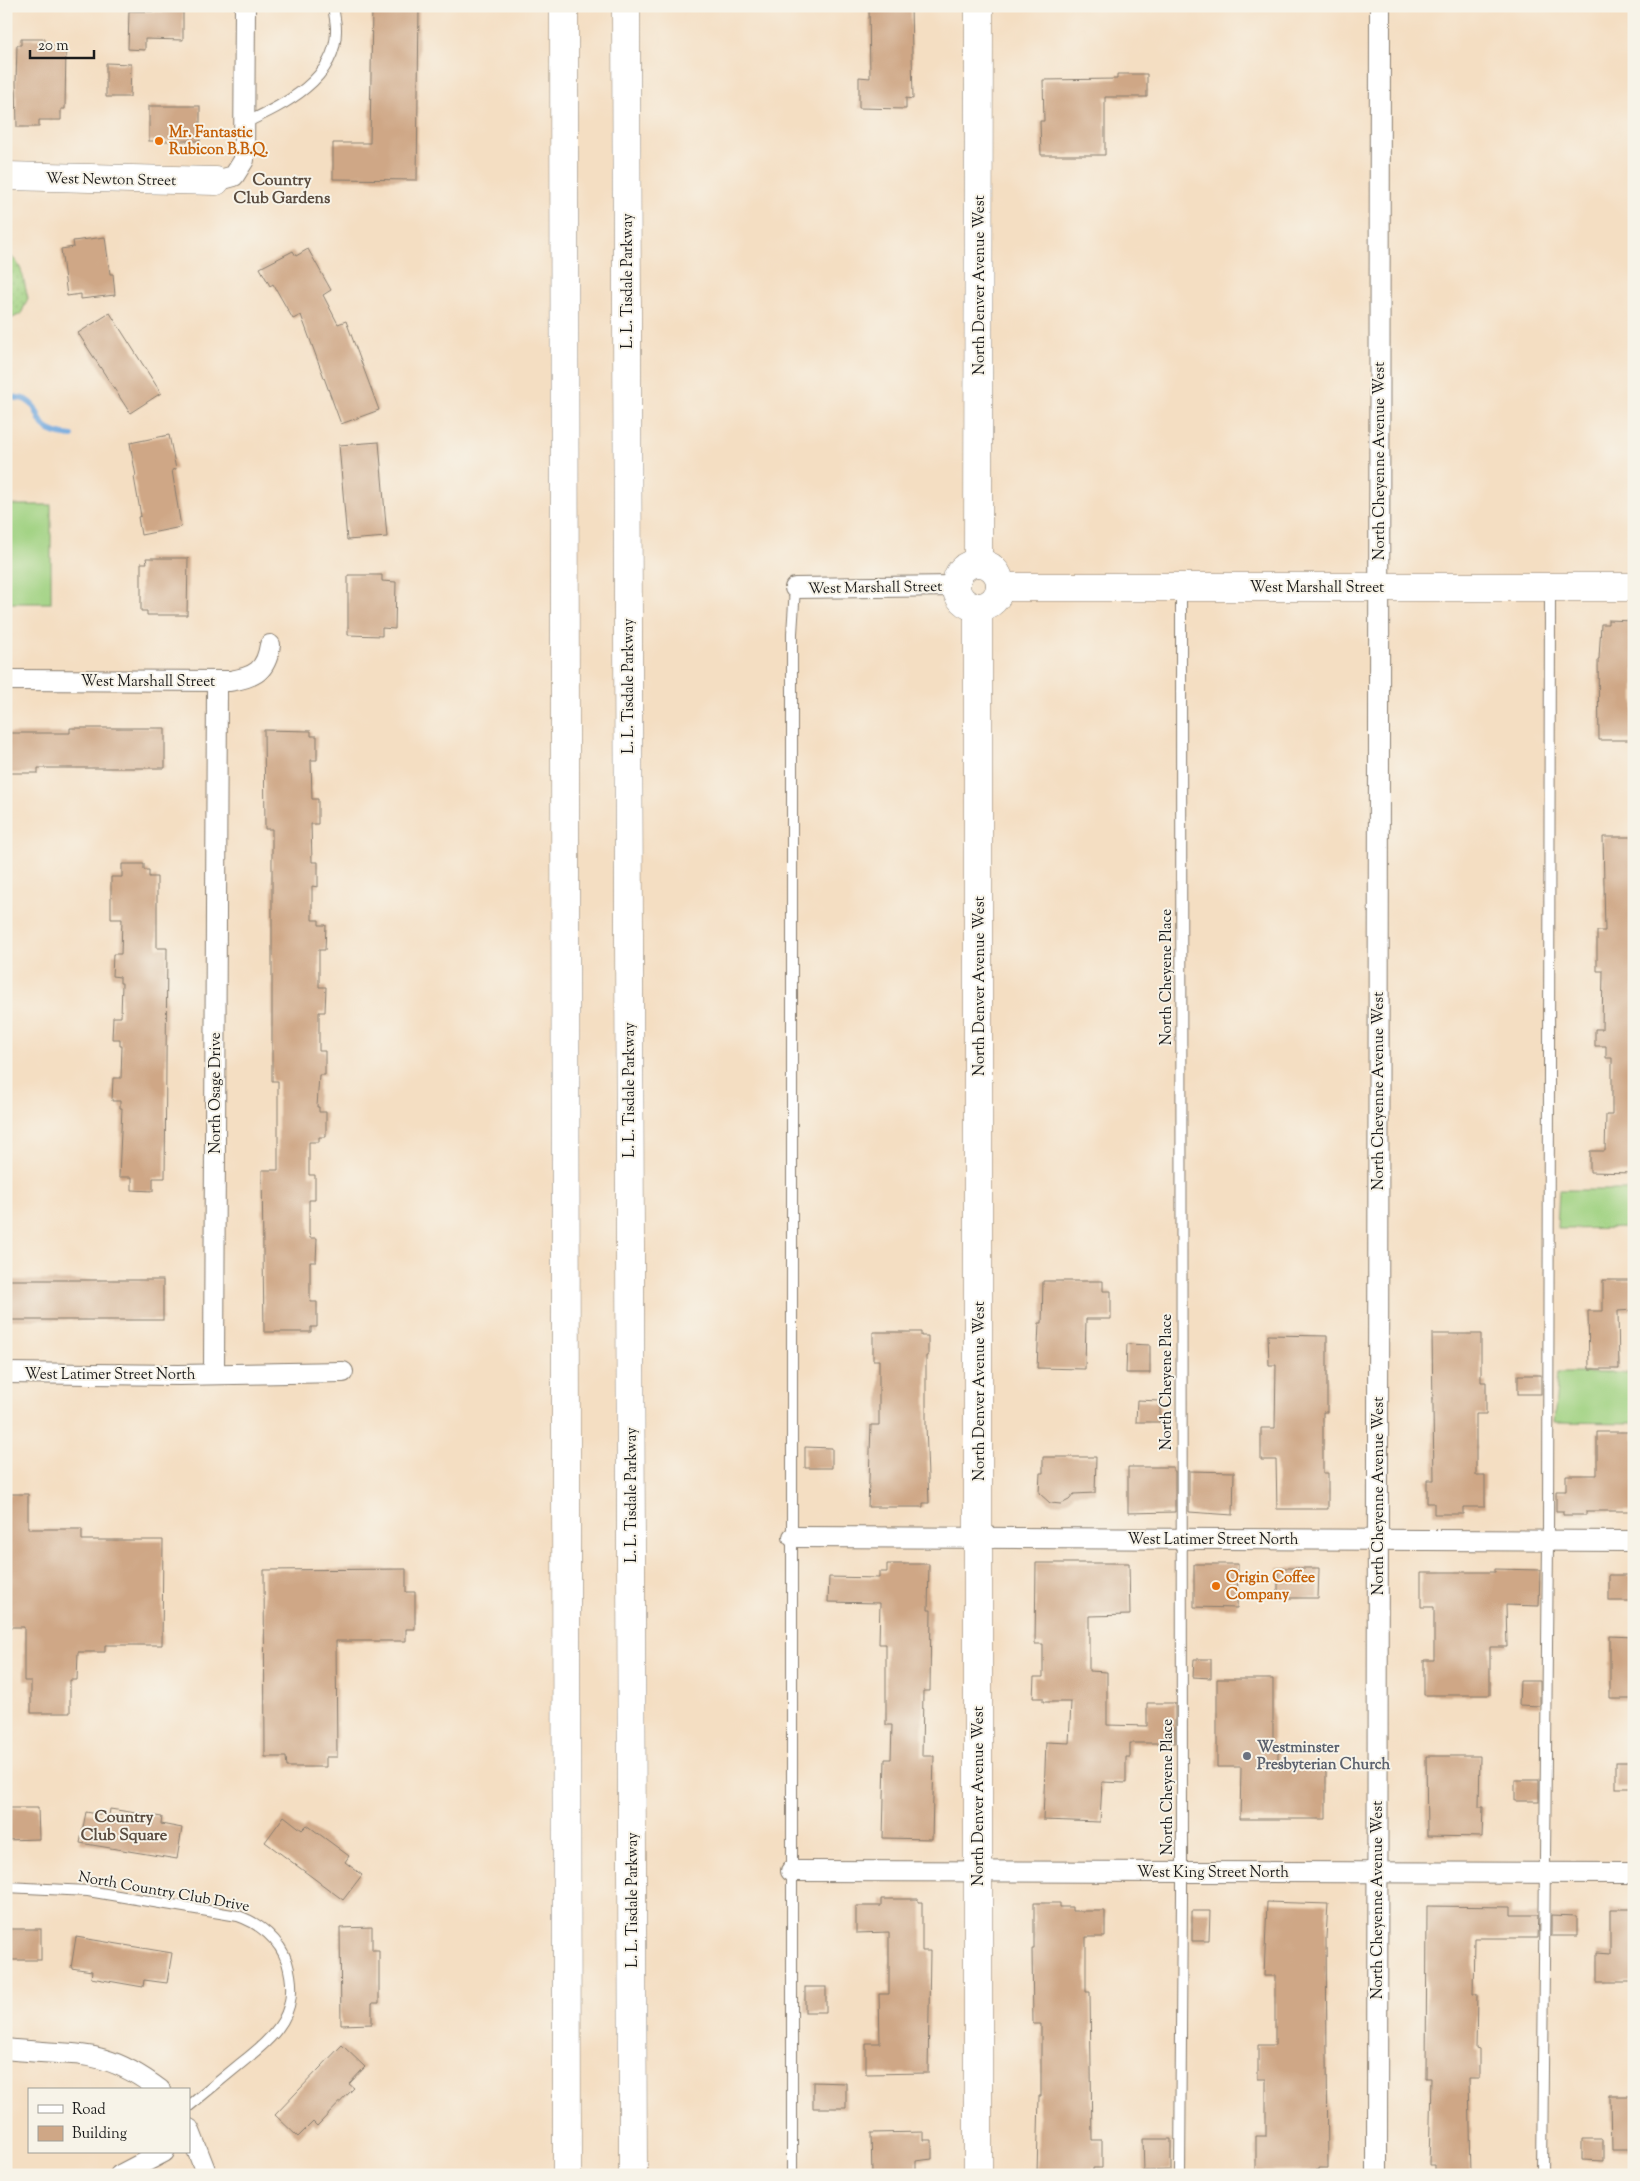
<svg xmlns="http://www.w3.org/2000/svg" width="1640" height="2181" font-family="'Sorts Mill Goudy',serif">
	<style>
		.grass { fill: #9fd180; stroke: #5e764e }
		.park { fill: url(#park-dots); stroke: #5e764e }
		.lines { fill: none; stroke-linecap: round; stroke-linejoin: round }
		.stream { stroke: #6fa7de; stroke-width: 6 }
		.building { fill: #cfa786 }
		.lane-casing { stroke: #887d6f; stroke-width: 12 }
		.street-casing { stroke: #887d6f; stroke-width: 22 }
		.secondary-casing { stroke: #887d6f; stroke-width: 29 }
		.highway-casing { stroke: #887d6f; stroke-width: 29 }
		.lane { stroke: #fff; stroke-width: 10 }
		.street { stroke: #fff; stroke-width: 20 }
		.secondary { stroke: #fff; stroke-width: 28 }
		.highway { stroke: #fff; stroke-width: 28 }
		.food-dot { fill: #e8710a; stroke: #f7f3e8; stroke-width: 2 }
		.worship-dot { fill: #6b7280; stroke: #f7f3e8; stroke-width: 2 }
		.labels { text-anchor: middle; stroke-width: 4; stroke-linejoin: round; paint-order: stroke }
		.food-label { font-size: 15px; font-weight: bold; fill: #c56008; stroke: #f7f3e8; text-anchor: start }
		.street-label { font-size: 15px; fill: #1c1c1c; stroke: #f7f3e8 }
		.worship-label { font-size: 15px; font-weight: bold; fill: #5b616d; stroke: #f7f3e8; text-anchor: start }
		.neighbourhood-label { font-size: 16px; font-weight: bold; fill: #5b4d41; stroke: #f7f3e8 }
	</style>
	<defs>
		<pattern id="park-dots" width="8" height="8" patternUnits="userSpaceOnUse" patternTransform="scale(1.25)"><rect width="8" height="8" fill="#9fd180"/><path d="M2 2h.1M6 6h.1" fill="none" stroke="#88b36e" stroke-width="1.8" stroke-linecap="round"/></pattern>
	</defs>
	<rect width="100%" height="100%" fill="#f7f3e8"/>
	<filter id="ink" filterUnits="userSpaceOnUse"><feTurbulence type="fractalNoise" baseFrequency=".02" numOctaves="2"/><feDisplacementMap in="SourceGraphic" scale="10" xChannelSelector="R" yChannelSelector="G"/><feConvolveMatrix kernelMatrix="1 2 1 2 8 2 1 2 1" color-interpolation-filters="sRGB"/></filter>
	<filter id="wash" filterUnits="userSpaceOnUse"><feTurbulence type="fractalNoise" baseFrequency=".0096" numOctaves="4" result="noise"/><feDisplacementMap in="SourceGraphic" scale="20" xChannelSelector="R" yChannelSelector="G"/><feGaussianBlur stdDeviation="1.12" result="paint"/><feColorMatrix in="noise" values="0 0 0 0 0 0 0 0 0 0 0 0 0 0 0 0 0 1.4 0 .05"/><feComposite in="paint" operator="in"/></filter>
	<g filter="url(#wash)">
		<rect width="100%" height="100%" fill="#f4dec2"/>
		<g class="grass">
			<rect x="6" y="505" width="45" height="98"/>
			<polygon points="1559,1190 1634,1190 1634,1228 1557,1229"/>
			<polygon points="1558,1373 1634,1373 1634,1423 1554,1422"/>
		</g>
		<path class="park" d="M6,254C24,261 23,282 28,298L21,314L6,321Z"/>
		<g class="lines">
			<path class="stream" d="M6,397C13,398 20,397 26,400C47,412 28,431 72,436"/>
		</g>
		<g id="blocks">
			<g class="building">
				<polygon points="372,6 419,6 417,180 333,179 333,143 370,143"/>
				<polygon points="869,6 911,6 913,99 906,98 906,109 859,108 859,77 870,78"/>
				<polygon points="129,11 183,12 183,40 145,39 145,50 128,49"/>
				<polygon points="21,39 45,39 45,45 66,45 65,109 61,109 61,120 39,120 39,127 17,127 16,82 17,45 21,45"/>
				<polygon points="106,63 131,64 130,97 106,97"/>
				<polygon points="1117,74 1147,74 1147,97 1105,97 1105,155 1041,155 1040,121 1044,121 1043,80 1117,79"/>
				<rect x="149" y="106" width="51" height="35"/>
				<polygon points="105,237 110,274 113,274 115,295 81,299 81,294 67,296 61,249 74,247 73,241"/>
				<polygon points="308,249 331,290 323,295 338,324 346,321 379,410 341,424 301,315 293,319 273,284 270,286 260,268 293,251 296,256"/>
				<polygon points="110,313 161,393 130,413 78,333"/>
				<polygon points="169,435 176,469 172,470 181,527 141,535 138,517 141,516 134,477 136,476 130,443"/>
				<polygon points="379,442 387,537 347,540 339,445"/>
				<polygon points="146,558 188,558 187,615 147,615 147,611 141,611 141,563 147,563"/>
				<polygon points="348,575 382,575 382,581 396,582 395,629 382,628 382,636 348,635"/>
				<polygon points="1608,620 1634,621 1634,740 1599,740 1598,659 1599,659 1601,624 1608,624"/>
				<polygon points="70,728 165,728 165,768 38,768 38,773 6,773 6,733 70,733"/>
				<polygon points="264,730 311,731 311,736 317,736 317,760 311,760 312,799 318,799 318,824 311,824 312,862 318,862 318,887 312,886 312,920 319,920 319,925 326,925 325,950 319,950 319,987 326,987 325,1012 319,1012 319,1051 325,1051 325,1075 319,1075 317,1107 319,1107 319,1112 326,1112 326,1137 319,1137 319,1142 309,1142 309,1175 315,1175 315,1200 309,1200 309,1233 310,1238 317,1238 316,1262 310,1262 310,1297 311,1302 317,1302 317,1327 311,1327 311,1332 264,1332 262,1170 278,1170 278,1081 272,1081 272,829 265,829"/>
				<polygon points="1603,837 1634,837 1634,1173 1590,1172 1590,1151 1605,1151 1606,1115 1612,1115 1612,1058 1606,1058 1606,1046 1595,1046 1595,1029 1602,1029 1603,971 1597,971 1597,931 1605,931"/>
				<polygon points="122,864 144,864 144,870 149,870 149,877 157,877 157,948 167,948 165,1178 153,1178 153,1191 132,1190 132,1177 119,1177 122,1108 120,1108 120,1101 112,1101 113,1078 121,1078 122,1046 120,1046 120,1039 112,1039 113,1017 121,1017 122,983 120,983 120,977 112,976 113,954 121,954 122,919 111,919 111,877 122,877"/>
				<rect x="6" y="1280" width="157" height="40"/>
				<polygon points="1603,1280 1634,1280 1634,1310 1618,1311 1619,1369 1589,1369 1588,1311 1603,1311"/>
				<polygon points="1043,1281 1103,1281 1103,1291 1111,1291 1111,1319 1086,1319 1085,1369 1037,1368 1039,1323 1042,1323"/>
				<polygon points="873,1332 921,1332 921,1336 928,1336 928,1356 926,1356 926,1425 929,1503 923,1503 923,1507 868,1507 871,1425 879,1425 879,1360 873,1360"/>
				<polygon points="1432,1334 1481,1334 1481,1382 1486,1382 1486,1414 1476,1414 1476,1475 1485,1475 1485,1507 1463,1507 1463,1514 1434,1514 1434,1503 1427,1503 1427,1480 1434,1480"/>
				<polygon points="1268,1335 1327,1336 1327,1412 1323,1412 1323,1473 1328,1473 1328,1509 1277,1509 1276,1460 1261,1460 1261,1428 1275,1428 1276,1365 1269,1365"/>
				<polygon points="1127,1344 1150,1345 1150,1373 1126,1373"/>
				<rect x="1518" y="1375" width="23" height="19"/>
				<polygon points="1137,1400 1160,1401 1160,1422 1136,1422"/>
				<polygon points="1597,1432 1634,1432 1634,1511 1586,1511 1586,1515 1563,1515 1563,1511 1556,1511 1556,1491 1566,1491 1566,1475 1597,1475"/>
				<polygon points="805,1447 832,1448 832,1468 805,1468"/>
				<polygon points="1043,1457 1096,1457 1095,1493 1074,1494 1069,1500 1061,1504 1050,1503 1039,1493 1040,1473 1043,1473"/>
				<polygon points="1128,1467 1173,1467 1173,1471 1175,1471 1175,1512 1128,1513"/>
				<polygon points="1189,1471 1234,1472 1233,1515 1189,1512"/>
				<polygon points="6,1494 28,1494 28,1529 82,1529 82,1540 163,1540 162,1645 105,1645 105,1652 78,1652 77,1680 70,1680 70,1713 31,1713 31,1681 24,1681 24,1627 6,1627"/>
				<polygon points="1036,1563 1129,1563 1130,1615 1089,1616 1089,1671 1107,1672 1107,1725 1147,1726 1147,1703 1175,1703 1175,1743 1130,1743 1130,1757 1126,1757 1126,1783 1102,1782 1100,1822 1043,1820 1046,1742 1069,1743 1071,1702 1043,1702 1043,1698 1033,1698 1034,1677 1043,1677 1043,1644 1035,1644"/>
				<polygon points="887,1564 929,1564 928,1610 931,1610 930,1691 923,1691 922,1756 934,1756 932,1839 883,1838 885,1759 891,1759 892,1725 886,1725 886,1644 879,1644 880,1603 828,1602 829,1577 879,1578 879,1572 887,1572"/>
				<polygon points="1194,1564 1238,1564 1237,1608 1194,1607"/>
				<polygon points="1278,1568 1319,1568 1318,1598 1278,1598"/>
				<polygon points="406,1569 406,1592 415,1592 415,1629 406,1629 406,1641 336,1641 337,1757 326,1757 326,1767 287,1767 286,1757 265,1757 264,1570"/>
				<polygon points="1495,1569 1540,1570 1539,1606 1506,1605 1507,1647 1490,1647 1490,1695 1424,1695 1424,1660 1434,1660 1434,1607 1421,1607 1421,1572 1495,1572"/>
				<rect x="1609" y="1575" width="25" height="26"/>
				<polygon points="1610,1636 1634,1637 1634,1699 1610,1699"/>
				<polygon points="1194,1659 1211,1659 1211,1678 1193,1677"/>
				<polygon points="1217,1679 1273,1679 1273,1744 1278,1744 1278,1768 1326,1768 1326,1819 1240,1819 1241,1767 1217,1767"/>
				<polygon points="1520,1681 1540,1681 1540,1706 1519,1705"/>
				<polygon points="1426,1756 1480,1756 1479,1807 1483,1807 1482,1837 1427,1836"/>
				<rect x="1616" y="1762" width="18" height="26"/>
				<rect x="1515" y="1780" width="24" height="21"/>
				<polygon points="6,1808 38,1808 39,1839 6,1840"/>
				<polygon points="110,1809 162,1817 161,1824 182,1828 177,1859 80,1843 86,1812 109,1816"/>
				<polygon points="284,1816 302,1830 307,1825 349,1856 345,1862 362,1875 343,1900 265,1842"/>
				<polygon points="881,1899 918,1899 918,1902 922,1902 922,1951 930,1951 928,2073 866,2074 866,2043 880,2043 879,1994 889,1994 889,1932 856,1933 856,1906 881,1906"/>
				<polygon points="1267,1902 1328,1904 1326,1937 1328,2168 1319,2168 1319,2170 1256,2171 1256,2136 1266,2136 1266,2079 1258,2079 1258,2045 1275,2045 1275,1976 1264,1976"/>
				<polygon points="1034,1903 1060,1903 1060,1907 1072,1907 1072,1911 1105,1911 1105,1937 1086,1937 1086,1992 1090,1992 1092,2140 1102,2140 1102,2168 1093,2168 1093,2173 1037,2173 1039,2096 1041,2096 1041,2024 1033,2024 1032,1949 1034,1949"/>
				<polygon points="1427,1906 1511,1907 1511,1915 1538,1915 1537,1938 1474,1938 1473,1994 1477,1994 1476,2049 1479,2050 1479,2079 1469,2079 1471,2175 1435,2175 1435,2165 1429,2165 1431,2078 1426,2078"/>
				<polygon points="1610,1909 1634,1909 1634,1982 1597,1982 1597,1952 1610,1953"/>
				<polygon points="1192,1911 1210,1911 1209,1941 1192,1941"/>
				<polygon points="1551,1915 1577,1916 1577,1936 1551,1936"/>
				<polygon points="372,1927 372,1950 379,1950 379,2003 372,2003 372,2024 341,2025 340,1928"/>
				<rect x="6" y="1929" width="35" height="31"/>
				<polygon points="76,1937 172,1953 167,1983 144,1980 143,1987 91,1978 92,1971 71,1968"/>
				<rect x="805" y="1987" width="21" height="25"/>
				<polygon points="342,2045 365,2067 349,2084 354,2088 317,2126 313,2122 298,2137 275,2115"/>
				<polygon points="813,2082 846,2083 846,2108 813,2108"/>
				<polygon points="1611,2096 1634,2096 1634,2150 1612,2150"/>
				<polygon points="924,2132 924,2140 932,2140 932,2159 916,2161 916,2174 872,2174 871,2133"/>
				<polygon points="1143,2139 1171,2139 1171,2170 1144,2171"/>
				<polygon points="1582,2139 1603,2139 1603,2161 1582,2160"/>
			</g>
		</g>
	</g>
	<g filter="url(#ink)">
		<use href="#blocks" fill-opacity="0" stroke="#887d6f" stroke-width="1"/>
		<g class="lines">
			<defs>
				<g id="lane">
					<path d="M245,123C283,105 337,80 336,29C336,22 334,14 333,6"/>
					<path d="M6,1887L88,1891L238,1916C259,1923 280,1940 287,1962C302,2013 276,2035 240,2064C223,2078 206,2092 189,2106"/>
					<polyline points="792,2175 792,633 795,588"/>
					<polyline points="1180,2175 1182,1892 1181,589"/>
					<polyline points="1542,2175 1548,1541 1550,588"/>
				</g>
				<g id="street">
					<polyline points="216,181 234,176 244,160 245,6"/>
					<polyline points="795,588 956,586"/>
					<path d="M6,680L230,681C255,677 266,671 270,645"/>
					<polyline points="6,1373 179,1375 343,1372"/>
					<polyline points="214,1374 217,682"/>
					<polyline points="793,1537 1634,1541"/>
					<polyline points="791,1871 1634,1873"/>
					<path d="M6,2049C73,2057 102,2045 160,2090"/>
					<polyline points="189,2129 207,2175"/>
					<polyline points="120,2175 164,2152"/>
					<polyline points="1377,2175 1380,6"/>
				</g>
				<g id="secondary">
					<polyline points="6,176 216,181"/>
					<circle cx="978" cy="585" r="22"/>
					<polyline points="978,563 979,6"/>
					<polyline points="1000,587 1634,587"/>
					<polyline points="978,2175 978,607"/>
				</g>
				<g id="highway">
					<polyline points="564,6 567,2175"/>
					<polyline points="626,6 633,2175"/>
				</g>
			</defs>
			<use href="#lane" class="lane-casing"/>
			<use href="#street" class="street-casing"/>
			<use href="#secondary" class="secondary-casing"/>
			<use href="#highway" class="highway-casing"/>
			<use href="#lane" class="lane"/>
			<use href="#street" class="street"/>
			<use href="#secondary" class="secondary"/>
			<use href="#highway" class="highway"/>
		</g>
	</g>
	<g class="food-dot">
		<circle cx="159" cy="141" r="5"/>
		<circle cx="1216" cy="1586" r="5"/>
	</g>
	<circle class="worship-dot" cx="1247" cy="1756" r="5"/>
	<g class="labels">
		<g class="food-label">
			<text x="169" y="137">Mr. Fantastic<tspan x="169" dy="17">Rubicon B.B.Q.</tspan></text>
			<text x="1226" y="1582">Origin Coffee<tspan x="1226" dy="17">Company</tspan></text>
		</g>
		<g class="street-label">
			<text transform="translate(111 179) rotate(1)" y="5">West Newton Street</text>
			<text transform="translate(627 281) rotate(-90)" y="5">L. L. Tisdale Parkway</text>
			<text transform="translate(979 285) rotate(-90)" y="5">North Denver Avenue West</text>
			<text transform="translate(1379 461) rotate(-90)" y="5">North Cheyenne Avenue West</text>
			<text transform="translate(875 587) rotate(-1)" y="5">West Marshall Street</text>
			<text x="1317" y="592">West Marshall Street</text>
			<text x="148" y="686">West Marshall Street</text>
			<text transform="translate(628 686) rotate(-90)" y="5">L. L. Tisdale Parkway</text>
			<text transform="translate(1166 977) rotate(-90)" y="5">North Cheyene Place</text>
			<text transform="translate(979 986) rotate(-90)" y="5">North Denver Avenue West</text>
			<text transform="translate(629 1090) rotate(-90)" y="5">L. L. Tisdale Parkway</text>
			<text transform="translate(1378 1091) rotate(-90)" y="5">North Cheyenne Avenue West</text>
			<text transform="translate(215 1093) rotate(-90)" y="5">North Osage Drive</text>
			<text x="110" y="1379">West Latimer Street North</text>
			<text transform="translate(1166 1382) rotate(-90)" y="5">North Cheyene Place</text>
			<text transform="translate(979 1391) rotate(-90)" y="5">North Denver Avenue West</text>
			<text transform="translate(631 1495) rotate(-90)" y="5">L. L. Tisdale Parkway</text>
			<text transform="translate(1378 1496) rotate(-90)" y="5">North Cheyenne Avenue West</text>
			<text x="1213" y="1544">West Latimer Street North</text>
			<text transform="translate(1167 1787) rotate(-90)" y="5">North Cheyene Place</text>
			<text transform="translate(978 1796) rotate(-90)" y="5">North Denver Avenue West</text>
			<text x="1213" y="1877">West King Street North</text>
			<text transform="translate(164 1891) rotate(10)" y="5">North Country Club Drive</text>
			<text transform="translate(632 1900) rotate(-90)" y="5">L. L. Tisdale Parkway</text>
			<text transform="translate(1377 1900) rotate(-90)" y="5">North Cheyenne Avenue West</text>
		</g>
		<g class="worship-label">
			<text x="1257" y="1752">Westminster<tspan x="1257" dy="17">Presbyterian Church</tspan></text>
		</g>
		<g class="neighbourhood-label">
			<text x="282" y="185">Country<tspan x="282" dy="18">Club Gardens</tspan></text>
			<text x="124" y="1822">Country<tspan x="124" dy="18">Club Square</tspan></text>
		</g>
	</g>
	<rect width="1640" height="2181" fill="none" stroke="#f7f3e8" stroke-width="25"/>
	<rect x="28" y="2088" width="162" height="65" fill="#f7f3e8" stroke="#9f9d96"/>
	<rect x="38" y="2105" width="25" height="8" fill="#ffffff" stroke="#9f9d96"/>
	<text x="72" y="2114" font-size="15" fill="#1c1c1c">Road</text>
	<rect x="38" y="2126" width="25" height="15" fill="#cfa786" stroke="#9f9d96"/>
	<text x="72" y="2138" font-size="15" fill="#1c1c1c">Building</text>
	<path d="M30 50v8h64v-8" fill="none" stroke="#1c1c1c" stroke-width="2.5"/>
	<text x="38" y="50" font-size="15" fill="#1c1c1c" stroke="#f7f3e8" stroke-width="4" paint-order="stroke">20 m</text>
</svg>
